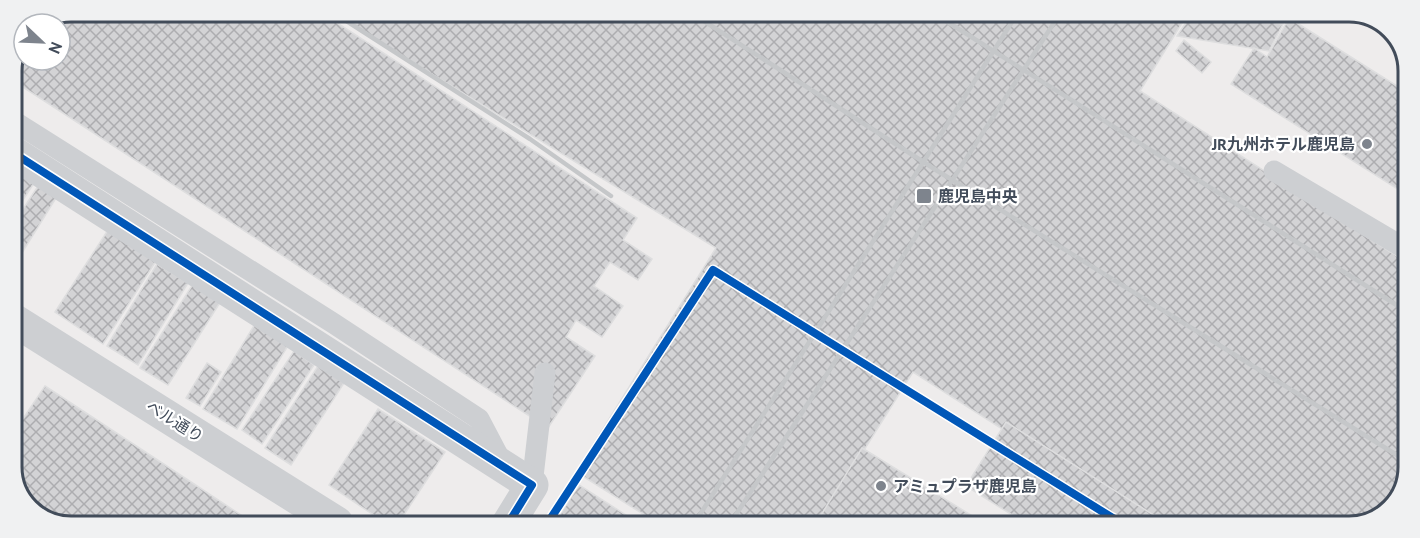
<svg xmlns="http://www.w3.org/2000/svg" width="1420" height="538" font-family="'PT Sans','Noto Sans JP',sans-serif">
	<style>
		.building { fill: url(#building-cross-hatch); stroke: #dededf; stroke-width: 1.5 }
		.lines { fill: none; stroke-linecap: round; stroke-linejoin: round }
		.lane { stroke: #cdcfd2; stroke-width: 21 }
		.street { stroke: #cdcfd2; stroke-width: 33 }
		.rail { stroke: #c5c7c9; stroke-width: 4.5 }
		.cycleway-casing { stroke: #fff; stroke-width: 11 }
		.cycleway { stroke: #0057b8; stroke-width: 8 }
		.poi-dot { fill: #7e848d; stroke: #fff; stroke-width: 2 }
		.labels { text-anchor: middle; stroke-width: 4.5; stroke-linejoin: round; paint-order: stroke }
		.poi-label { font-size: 16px; font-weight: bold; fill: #424c5a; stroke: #fff; text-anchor: start }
		.street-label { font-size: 16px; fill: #424c5a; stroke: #fff }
		.rim { fill: none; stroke: #424c5a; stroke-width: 3 }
	</style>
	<defs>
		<pattern id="building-cross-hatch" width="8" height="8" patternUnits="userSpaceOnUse" patternTransform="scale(1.5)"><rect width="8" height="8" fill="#d3d3d5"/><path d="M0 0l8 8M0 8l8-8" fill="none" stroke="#adadb0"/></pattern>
	</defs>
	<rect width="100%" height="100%" fill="#eeecec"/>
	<g class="building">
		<polygon points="72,12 322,13 637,218 623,240 652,259 638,280 610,262 594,286 623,306 602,337 576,320 566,337 595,356 548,428 12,80 12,68 24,42 24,60 60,60 60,24 43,24"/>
		<polygon points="332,13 1187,15 1140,91 1406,262 1405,486 1384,514 1349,526 1154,526 913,372 817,525 659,524 576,472 716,248"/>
		<polygon points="1191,15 1222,15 1283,24 1269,51 1177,36"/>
		<polygon points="1289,18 1408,93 1407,195 1231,84 1254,48 1267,57"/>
		<polygon points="1184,40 1211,62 1202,73 1176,51"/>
		<polygon points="12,168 34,183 12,217"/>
		<polygon points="38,186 56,198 12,269 12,226"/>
		<polygon points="108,230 156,261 103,344 55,312"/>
		<polygon points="157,264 188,283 138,365 107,346"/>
		<polygon points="193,284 221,301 168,385 140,368"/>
		<polygon points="255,324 289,344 237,429 203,409"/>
		<polygon points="294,351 314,365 262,444 242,430"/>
		<polygon points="207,363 221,372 200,406 186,398"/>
		<polygon points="318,366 344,383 291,465 265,448"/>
		<polygon points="45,386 191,482 253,523 52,523 25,503 12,470 12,435"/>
		<polygon points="378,409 445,452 398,524 387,524 329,485"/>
		<polygon points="1006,422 1171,526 1028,525 966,486"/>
		<polygon points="862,448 987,525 815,525"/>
		<polygon points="579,485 640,524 554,524"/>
	</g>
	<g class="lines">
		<g class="lane">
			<polyline points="12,120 333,323 479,419 501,461"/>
			<polyline points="1274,171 1406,249"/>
			<polyline points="532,485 545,373"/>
		</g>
		<g class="street">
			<polyline points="12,152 532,485 508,524"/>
			<polyline points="12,319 337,523"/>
		</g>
		<g class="rail">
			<polyline points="334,13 530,139 611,196"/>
			<polyline points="693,14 936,170 1405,460"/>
			<polyline points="935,14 1406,311"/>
			<polyline points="694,524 1017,14"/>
			<polyline points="730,524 1059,15"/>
		</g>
		<defs>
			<g id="cycleway">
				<polyline points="12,152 532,485 508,524"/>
				<polyline points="547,524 713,270 1124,525"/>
			</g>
		</defs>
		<use href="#cycleway" class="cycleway-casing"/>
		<use href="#cycleway" class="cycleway"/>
	</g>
	<g class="poi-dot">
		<circle cx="1367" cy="144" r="6"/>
		<rect x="916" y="188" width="16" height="16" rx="3"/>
		<circle cx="881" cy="486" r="6"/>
	</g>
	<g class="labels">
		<g class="poi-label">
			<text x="1355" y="150" text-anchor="end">JR九州ホテル鹿児島</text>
			<text x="938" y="202">鹿児島中央</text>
			<text x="893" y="492">アミュプラザ鹿児島</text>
		</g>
		<g class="street-label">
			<text transform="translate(175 421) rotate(32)" y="6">ベル通り</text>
		</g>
	</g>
	<path d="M0 0H1420V538H0ZM71 22H1349A49 49 0 0 1 1398 71V467A49 49 0 0 1 1349 516H71A49 49 0 0 1 22 467V71A49 49 0 0 1 71 22Z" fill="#f0f1f2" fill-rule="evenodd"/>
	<path class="rim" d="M71 22H1349A49 49 0 0 1 1398 71V467A49 49 0 0 1 1349 516H71A49 49 0 0 1 22 467V71A49 49 0 0 1 71 22Z"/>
	<g transform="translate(42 42) rotate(113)"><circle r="28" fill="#ffffff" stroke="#b3b7bd" stroke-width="1.5"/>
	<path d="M0-4.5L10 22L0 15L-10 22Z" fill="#7e848d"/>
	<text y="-9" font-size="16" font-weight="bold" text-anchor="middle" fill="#424c5a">N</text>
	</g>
</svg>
